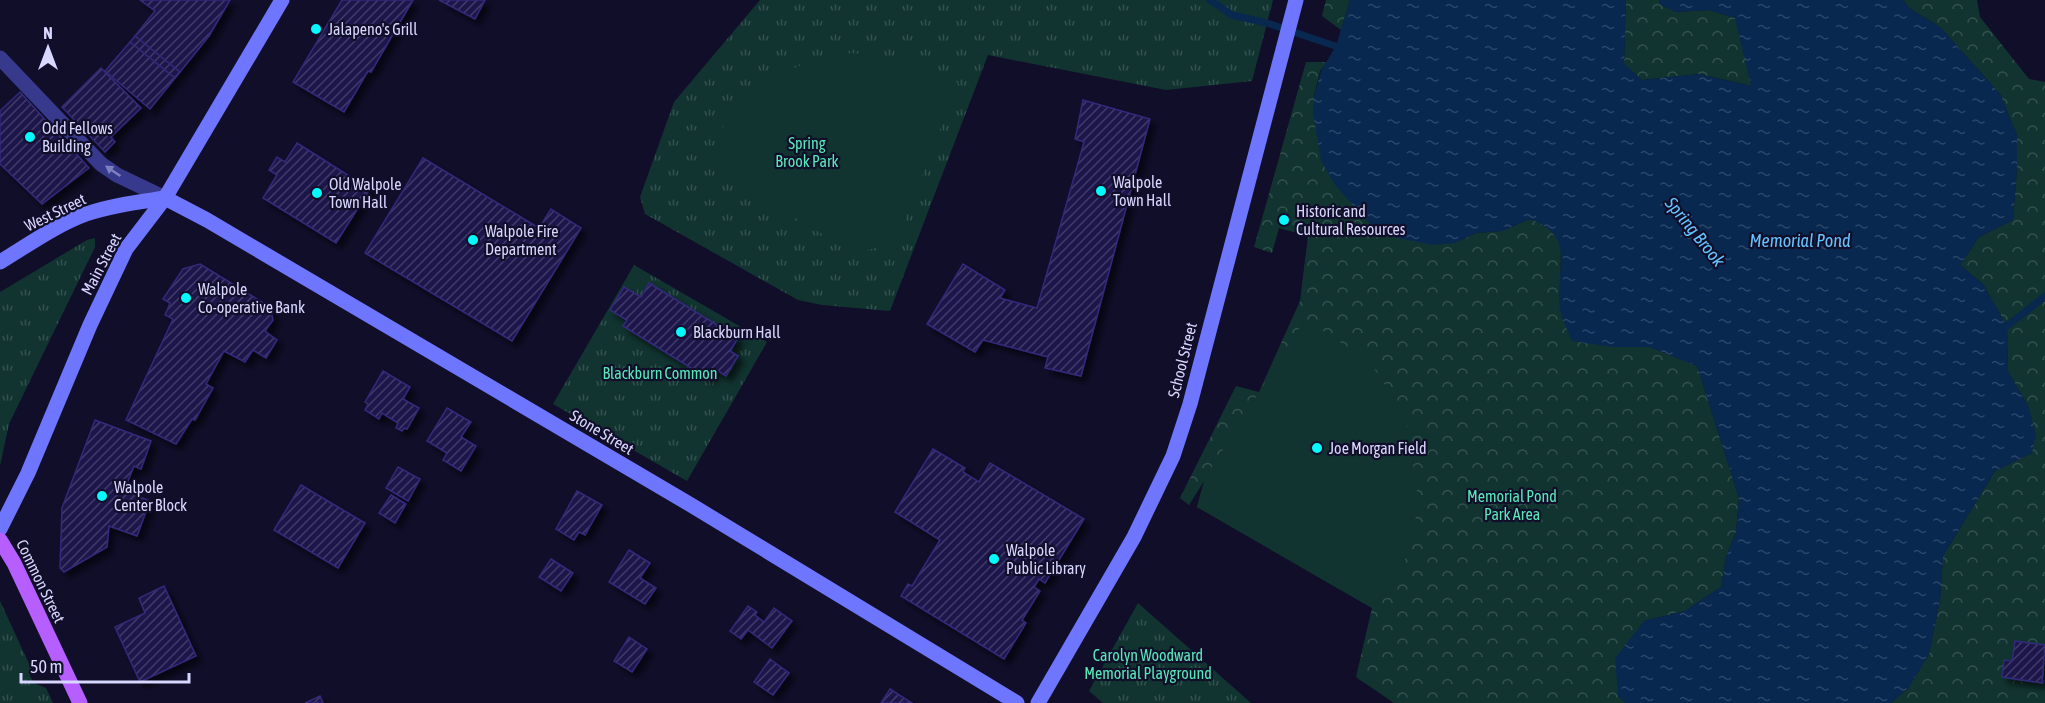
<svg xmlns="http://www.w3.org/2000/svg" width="2045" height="703" font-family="'Asap Condensed',sans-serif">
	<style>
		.forest { fill: url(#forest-crowns) }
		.park { fill: url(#park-tufts) }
		.pitch { fill: #113430 }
		.water { fill: url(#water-ripples) }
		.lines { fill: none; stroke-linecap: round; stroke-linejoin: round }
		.stream { stroke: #08284f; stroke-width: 7 }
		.building { fill: url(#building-hatch); stroke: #32297a; stroke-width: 1.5; filter: url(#shadow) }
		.street { stroke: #36398c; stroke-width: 15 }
		.secondary { stroke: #6e76ff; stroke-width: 15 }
		.primary { stroke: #b65eff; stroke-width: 15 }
		.oneway { fill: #7f80c0 }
		.poi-dot { fill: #03faff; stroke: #110e2a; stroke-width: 2 }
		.labels { text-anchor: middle; stroke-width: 4.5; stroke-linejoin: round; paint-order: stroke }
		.poi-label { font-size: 16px; fill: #d8d7ff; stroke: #110e2a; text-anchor: start }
		.park-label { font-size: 16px; fill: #58e9b9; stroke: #110e2a }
		.street-label { font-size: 16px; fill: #d8d7ff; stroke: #110e2a }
		.water-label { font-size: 18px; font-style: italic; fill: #65c4ff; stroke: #110e2a }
	</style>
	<defs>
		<pattern id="forest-crowns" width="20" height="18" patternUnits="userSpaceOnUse" patternTransform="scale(1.5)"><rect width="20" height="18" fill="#113430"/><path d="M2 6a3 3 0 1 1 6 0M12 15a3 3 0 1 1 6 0" fill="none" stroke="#33514f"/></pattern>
		<pattern id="park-tufts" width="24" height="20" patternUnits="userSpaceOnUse" patternTransform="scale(1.5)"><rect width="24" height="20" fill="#113430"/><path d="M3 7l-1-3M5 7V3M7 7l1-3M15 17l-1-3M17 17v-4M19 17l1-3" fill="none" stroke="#33514f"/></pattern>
		<pattern id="water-ripples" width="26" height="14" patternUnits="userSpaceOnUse" patternTransform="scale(1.5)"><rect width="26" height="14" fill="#08284f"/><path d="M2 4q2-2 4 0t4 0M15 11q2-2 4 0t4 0" fill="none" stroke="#2b4669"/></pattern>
		<pattern id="building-hatch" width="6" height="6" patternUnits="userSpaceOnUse" patternTransform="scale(1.5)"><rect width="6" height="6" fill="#1f194c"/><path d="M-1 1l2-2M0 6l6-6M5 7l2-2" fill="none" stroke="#3f3a67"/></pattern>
		<filter id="shadow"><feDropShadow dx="5.5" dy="5.5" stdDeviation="3" flood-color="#0009"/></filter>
	</defs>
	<rect width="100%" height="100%" fill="#110e2a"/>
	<g class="forest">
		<polygon points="1326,0 1350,0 1341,30 1322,16"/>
		<polygon points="1626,0 1659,0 1660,4 1676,12 1709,10 1735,18 1752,86 1699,74 1642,80 1624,64"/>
		<polygon points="1903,0 1977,0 1980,17 2029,79 2045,82 2045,703 1891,703 1908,688 1929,654 1940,600 1943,556 1995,471 2032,453 2029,408 2008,371 2007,326 1983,284 1960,265 1979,237 2013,220 2017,168 2017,135 2000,94 1940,27 1909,8"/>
		<polygon points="1306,62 1327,62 1320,71 1314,96 1454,243 1476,233 1502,231 1530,219 1546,225 1561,243 1560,311 1612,347 1650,347 1697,366 1739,498 1736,532 1726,557 1721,587 1685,611 1644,621 1618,696 1626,703 1394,703 1356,677 1372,608 1197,507 1204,481 1189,505 1180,498 1236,386 1259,392 1300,301 1308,236 1279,228 1272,253 1254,247"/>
	</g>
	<g class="park">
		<polygon points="760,0 1273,0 1252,81 1166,90 988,55 890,311 822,305 798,300 645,214 640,197 674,102"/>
		<polygon points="95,238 95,247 9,424 0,466 0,292 87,240"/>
		<polygon points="634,265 767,342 687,481 553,404"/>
		<polygon points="0,601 31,668 30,676 34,683 46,688 53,703 0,703"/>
		<polygon points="1138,603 1251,703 1103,703 1089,691"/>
	</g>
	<g class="pitch">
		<polygon points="852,53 891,57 958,83 896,243 855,253 704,165 723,127 744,100 776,76 813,60"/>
		<polygon points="1305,319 1370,362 1406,418 1419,505 1403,567 1372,608 1197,507 1205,478"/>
	</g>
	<path class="water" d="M1350,0H1626L1624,64L1642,80L1699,74L1751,86L1735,18L1709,10L1676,12L1660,4L1659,0H1903L1909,8L1940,27L2000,94L2017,135V168L2013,220L1979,237L1960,265L1983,284L2007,326L2008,371L2029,408L2036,435L2032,453L1995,471L1943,556L1940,600L1929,654L1908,688L1891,703H1626L1618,696L1615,658L1644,621L1685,611L1721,587L1726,557L1736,532L1739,498L1697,366L1650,347H1612L1572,341C1568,331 1562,320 1560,310C1554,272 1579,236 1530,219L1502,231L1476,233L1454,243L1433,245L1393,237L1368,222L1335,185L1321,161L1313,113L1314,96L1321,71L1336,46Z"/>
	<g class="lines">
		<g class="stream">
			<polyline points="1210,0 1232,15 1267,23 1344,49"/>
			<polyline points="1999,329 2007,326 2045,296"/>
		</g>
	</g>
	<g class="building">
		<polygon points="140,0 230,0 209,36 180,72 135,36 155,11"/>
		<polygon points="342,0 413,0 371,72 368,71 344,112 293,82"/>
		<polygon points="439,0 485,0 475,19"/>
		<polygon points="135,36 180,72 175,78 130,42"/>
		<polygon points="130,42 175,78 150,109 105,71"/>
		<polygon points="101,68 141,108 111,137 115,142 105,152 62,107"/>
		<polygon points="20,92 89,168 42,204 0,164 0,111"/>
		<polygon points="1083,100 1150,119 1081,376 1045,368 1048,357 983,340 975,352 927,324 963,264 1005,290 1000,298 1037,308 1084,142 1075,139"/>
		<polygon points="297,143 370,189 336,243 263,198 277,175 269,170 277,157 285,162"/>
		<polygon points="423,158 539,228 551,209 581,228 512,341 365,253"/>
		<polygon points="200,264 270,307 273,320 265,331 277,340 266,358 253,350 245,362 224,351 206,384 213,388 195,420 192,419 176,444 126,420 173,319 165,315 170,303 163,299 183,269"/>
		<polygon points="649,283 738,338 730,351 738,356 726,376 715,369 709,379 623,326 627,320 610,310 624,287 641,297"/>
		<polygon points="383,371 410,387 403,399 419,408 407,429 404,428 402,431 396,428 398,423 382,413 379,419 365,410 368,404 365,402"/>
		<polygon points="447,408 471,422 461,437 476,446 461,471 443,460 447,453 427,441"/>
		<polygon points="95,420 151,441 141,469 134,466 124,491 150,501 137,536 109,526 107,547 64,572 60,568 62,508"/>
		<polygon points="933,449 965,468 963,472 979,482 990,463 1084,519 1045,583 1039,579 1034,587 1040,591 1022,620 1026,623 1004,659 901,596 908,584 912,586 940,540 895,512"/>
		<polygon points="398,467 420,479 408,501 386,488"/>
		<polygon points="301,485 365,523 338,568 274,530"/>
		<polygon points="577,491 602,505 585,535 579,532 574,540 556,529"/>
		<polygon points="391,495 406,504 395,523 379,513"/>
		<polygon points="629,550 650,563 640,578 656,588 645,604 609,582"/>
		<polygon points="551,559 573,573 561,591 539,577"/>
		<polygon points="164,586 196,656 140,682 115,627 145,613 139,598"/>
		<polygon points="748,606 757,612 755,615 764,622 774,608 792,621 772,648 748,630 741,639 730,631"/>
		<polygon points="629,637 647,649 632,672 614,661"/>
		<polygon points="2015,641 2045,645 2042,683 2002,677 2004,660 2012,661"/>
		<polygon points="770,659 789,673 773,695 754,682"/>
		<polygon points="890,689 912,703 881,703"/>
		<polygon points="320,696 323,703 305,703"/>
	</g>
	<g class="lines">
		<polyline class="street" points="0,58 101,164 117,175 165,198"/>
		<g class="secondary">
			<polyline points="165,198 207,220 691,505 1017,703"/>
			<path d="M0,262C28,245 56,225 86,214C112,205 139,202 165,198"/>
			<polyline points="0,529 28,473 90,325 126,249 165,198 282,0"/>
			<polyline points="1038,703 1134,537 1173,456 1190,404 1296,0"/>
		</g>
		<polyline class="primary" points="0,540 14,563 80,703"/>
	</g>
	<defs><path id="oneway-solid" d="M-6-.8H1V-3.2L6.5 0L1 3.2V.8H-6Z" transform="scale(1.5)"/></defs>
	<use class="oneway" href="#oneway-solid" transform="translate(113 171) rotate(-146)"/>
	<g class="poi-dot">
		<circle cx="316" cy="29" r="6"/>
		<circle cx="30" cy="137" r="6"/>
		<circle cx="1101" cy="191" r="6"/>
		<circle cx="317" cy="193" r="6"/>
		<circle cx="1284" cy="220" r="6"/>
		<circle cx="473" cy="240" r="6"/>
		<circle cx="186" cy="298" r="6"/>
		<circle cx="681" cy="332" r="6"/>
		<circle cx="1317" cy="448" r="6"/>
		<circle cx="102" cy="496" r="6"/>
		<circle cx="994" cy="559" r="6"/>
	</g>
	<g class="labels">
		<g class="poi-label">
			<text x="328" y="35">Jalapeno's Grill</text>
			<text x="42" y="134">Odd Fellows<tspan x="42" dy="18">Building</tspan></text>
			<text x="1113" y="188">Walpole<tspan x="1113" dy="18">Town Hall</tspan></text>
			<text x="329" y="190">Old Walpole<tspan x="329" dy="18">Town Hall</tspan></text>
			<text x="1296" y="217">Historic and<tspan x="1296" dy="18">Cultural Resources</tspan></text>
			<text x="485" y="237">Walpole Fire<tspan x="485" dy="18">Department</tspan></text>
			<text x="198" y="295">Walpole<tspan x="198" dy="18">Co-operative Bank</tspan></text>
			<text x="693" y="338">Blackburn Hall</text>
			<text x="1329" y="454">Joe Morgan Field</text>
			<text x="114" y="493">Walpole<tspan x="114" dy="18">Center Block</tspan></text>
			<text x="1006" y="556">Walpole<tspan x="1006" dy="18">Public Library</tspan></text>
		</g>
		<g class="park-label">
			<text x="807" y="149">Spring<tspan x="807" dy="18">Brook Park</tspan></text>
			<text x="660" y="379">Blackburn Common</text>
			<text x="1512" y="502">Memorial Pond<tspan x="1512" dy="18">Park Area</tspan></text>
			<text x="1148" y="661">Carolyn Woodward<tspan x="1148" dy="18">Memorial Playground</tspan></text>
		</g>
		<g class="street-label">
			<text transform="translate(55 212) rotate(-26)" y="6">West Street</text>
			<text transform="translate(101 264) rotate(-62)" y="6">Main Street</text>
			<text transform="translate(1182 360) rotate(-76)" y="6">School Street</text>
			<text transform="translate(602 432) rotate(31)" y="6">Stone Street</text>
			<text transform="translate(41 581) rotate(64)" y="6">Common Street</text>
		</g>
		<g class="water-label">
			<text transform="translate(1695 232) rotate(51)" y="6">Spring Brook</text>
			<text x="1800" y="247">Memorial Pond</text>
		</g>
	</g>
	<g transform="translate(48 48)" stroke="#110e2a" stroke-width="4.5" paint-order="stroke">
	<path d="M0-4.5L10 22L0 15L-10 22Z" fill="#d8d7ff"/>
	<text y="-9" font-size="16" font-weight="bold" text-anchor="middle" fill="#d8d7ff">N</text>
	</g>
	<path d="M21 673v9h168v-9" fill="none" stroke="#d8d7ff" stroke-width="3"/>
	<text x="30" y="673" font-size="18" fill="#d8d7ff" stroke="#110e2a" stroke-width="4.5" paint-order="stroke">50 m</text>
</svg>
